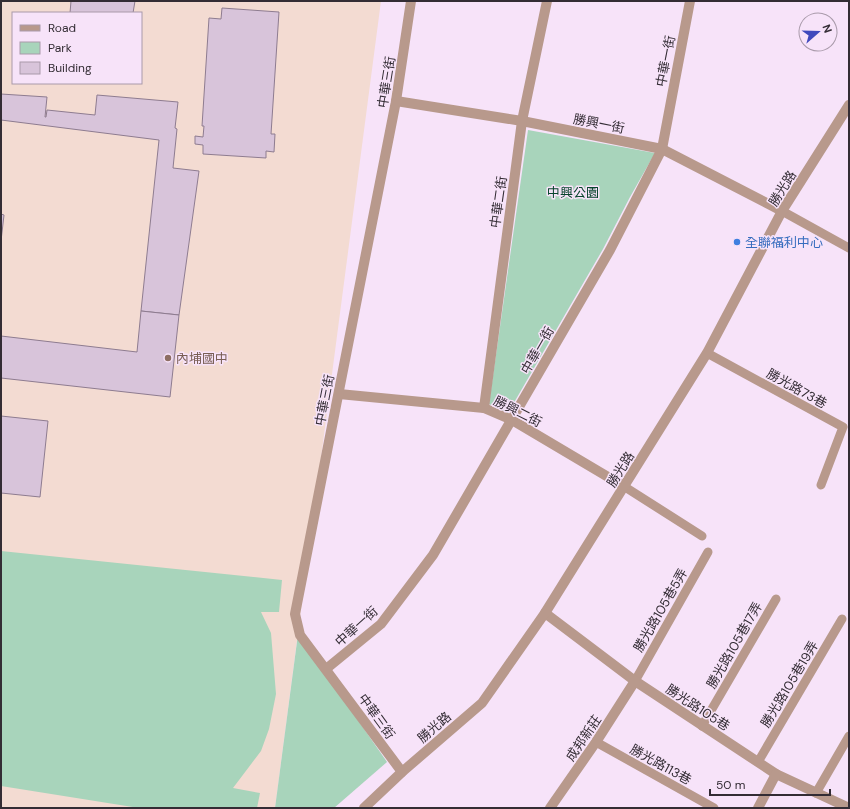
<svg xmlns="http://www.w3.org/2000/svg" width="850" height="809" font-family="'DM Sans','Noto Sans TC',sans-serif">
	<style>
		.education { fill: #f3dbd2; fill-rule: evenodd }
		.green { fill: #a8d4bb }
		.building { fill: #d8c4da; stroke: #8e7c90 }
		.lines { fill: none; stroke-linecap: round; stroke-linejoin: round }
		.lane { stroke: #b8998c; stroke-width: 9 }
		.street { stroke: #b8998c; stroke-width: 10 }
		.shop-dot { fill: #3f7fe0; stroke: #f7e3f9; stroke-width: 1.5 }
		.education-dot { fill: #8d6e63; stroke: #f7e3f9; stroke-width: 1.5 }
		.labels { text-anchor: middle; stroke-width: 3; stroke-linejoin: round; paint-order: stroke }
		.street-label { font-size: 13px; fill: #332c34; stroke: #f7e3f9 }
		.park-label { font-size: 13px; fill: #06442b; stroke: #f7e3f9 }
		.shop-label { font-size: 13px; fill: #366cbe; stroke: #f7e3f9; text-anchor: start }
		.education-label { font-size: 13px; fill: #785e54; stroke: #f7e3f9; text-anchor: start }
	</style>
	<rect width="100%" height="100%" fill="#f7e3f9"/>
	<path class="education" d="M1,1H381L275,808H1ZM13,13H141V83H13Z"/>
	<g class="green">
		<polygon points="528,130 655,153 630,197 603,249 508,413 489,404"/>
		<polygon points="1,551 282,580 279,612 261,612 271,633 276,694 269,729 261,751 233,788 260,793 257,808 139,808 1,786"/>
		<polygon points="298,634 387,762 334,808 275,808"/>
	</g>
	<g class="building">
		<polygon points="71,1 135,1 133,13 70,13"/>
		<polygon points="222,8 279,12 271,134 275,134 274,152 266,151 266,158 203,154 203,145 195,144 195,136 203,137 204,126 202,126 209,18 221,19"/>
		<polygon points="1,94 47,97 45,117 46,117 47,110 95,115 97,95 178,102 175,128 177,129 173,168 199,171 179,315 141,311 159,140 1,120"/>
		<polygon points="1,214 4,215 1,241"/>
		<polygon points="141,311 179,315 170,397 1,378 1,336 137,352"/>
		<polygon points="1,416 48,421 40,497 1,493"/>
	</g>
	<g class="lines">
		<g class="lane">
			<polyline points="782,211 849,248"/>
			<polyline points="707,353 843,427 821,485"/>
			<polyline points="625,487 702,536"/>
			<polyline points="635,681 708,552"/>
			<polyline points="702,726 776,599"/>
			<polyline points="596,742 714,808"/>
			<polyline points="758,762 842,619"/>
			<polyline points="816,793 849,736"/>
		</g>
		<g class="street">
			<polyline points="396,101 522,121 662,149 782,211"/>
			<polyline points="339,394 484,408 512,420 625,487"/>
			<polyline points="484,408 522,121 547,1"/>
			<polyline points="545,613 635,681 776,774 847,807"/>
			<polyline points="326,669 381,624 433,555 610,250 662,149 690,1"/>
			<polyline points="402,772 300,635 295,614 396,101 411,1"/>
			<polyline points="364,808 402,772 482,703 545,613 707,353 782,211 849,105"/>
			<polyline points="550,808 596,742 635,681"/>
			<polyline points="758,808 776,774"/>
		</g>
	</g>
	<circle class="shop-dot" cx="737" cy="242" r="4"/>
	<circle class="education-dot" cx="168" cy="358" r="4"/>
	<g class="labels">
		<g class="street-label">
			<text transform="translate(665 61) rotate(-79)" y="5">中華一街</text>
			<text transform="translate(386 82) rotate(-81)" y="5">中華三街</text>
			<text transform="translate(599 123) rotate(11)" y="5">勝興一街</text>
			<text transform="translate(782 188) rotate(-58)" y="5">勝光路</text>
			<text transform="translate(498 202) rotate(-82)" y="5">中華二街</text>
			<text transform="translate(537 350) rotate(-60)" y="5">中華一街</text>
			<text transform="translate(797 388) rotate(29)" y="5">勝光路73巷</text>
			<text transform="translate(324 400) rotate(-79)" y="5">中華三街</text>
			<text transform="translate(518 411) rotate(27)" y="5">勝興二街</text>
			<text transform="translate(620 469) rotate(-58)" y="5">勝光路</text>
			<text transform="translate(660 610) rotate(-60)" y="5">勝光路105巷5弄</text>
			<text transform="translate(356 626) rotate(-42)" y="5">中華一街</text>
			<text transform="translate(734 645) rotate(-60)" y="5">勝光路105巷17弄</text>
			<text transform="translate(789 684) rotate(-59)" y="5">勝光路105巷19弄</text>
			<text transform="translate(698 707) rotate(33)" y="5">勝光路105巷</text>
			<text transform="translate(377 716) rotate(54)" y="5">中華三街</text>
			<text transform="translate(434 727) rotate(-41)" y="5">勝光路</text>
			<text transform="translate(583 738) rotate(-56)" y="5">成邦新莊</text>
			<text transform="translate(661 764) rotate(29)" y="5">勝光路113巷</text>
		</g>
		<g class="park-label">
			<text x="573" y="197">中興公園</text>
		</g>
		<g class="shop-label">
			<text x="745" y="247">全聯福利中心</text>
		</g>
		<g class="education-label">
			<text x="176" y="363">內埔國中</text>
		</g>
	</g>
	<rect width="850" height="809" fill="none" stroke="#332c34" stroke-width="4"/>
	<rect x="12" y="12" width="130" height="72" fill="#f7e3f9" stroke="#a99aaa"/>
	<rect x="20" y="25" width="20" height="6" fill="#b8998c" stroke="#a99aaa"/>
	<text x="48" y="32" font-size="12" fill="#332c34">Road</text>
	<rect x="20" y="42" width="20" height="12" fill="#a8d4bb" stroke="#a99aaa"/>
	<text x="48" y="52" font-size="12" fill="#332c34">Park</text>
	<rect x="20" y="62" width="20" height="12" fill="#d8c4da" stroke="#a99aaa"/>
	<text x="48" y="72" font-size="12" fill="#332c34">Building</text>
	<g transform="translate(818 32) rotate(70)"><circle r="19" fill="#f7e3f9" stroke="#a99aaa"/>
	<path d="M0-3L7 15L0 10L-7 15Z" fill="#3f49bd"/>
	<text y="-6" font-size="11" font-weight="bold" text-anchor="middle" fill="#332c34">N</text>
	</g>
	<path d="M710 789v6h120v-6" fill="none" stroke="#332c34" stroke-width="2"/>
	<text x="716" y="789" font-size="12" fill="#332c34" stroke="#f7e3f9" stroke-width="3" paint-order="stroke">50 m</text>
</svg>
